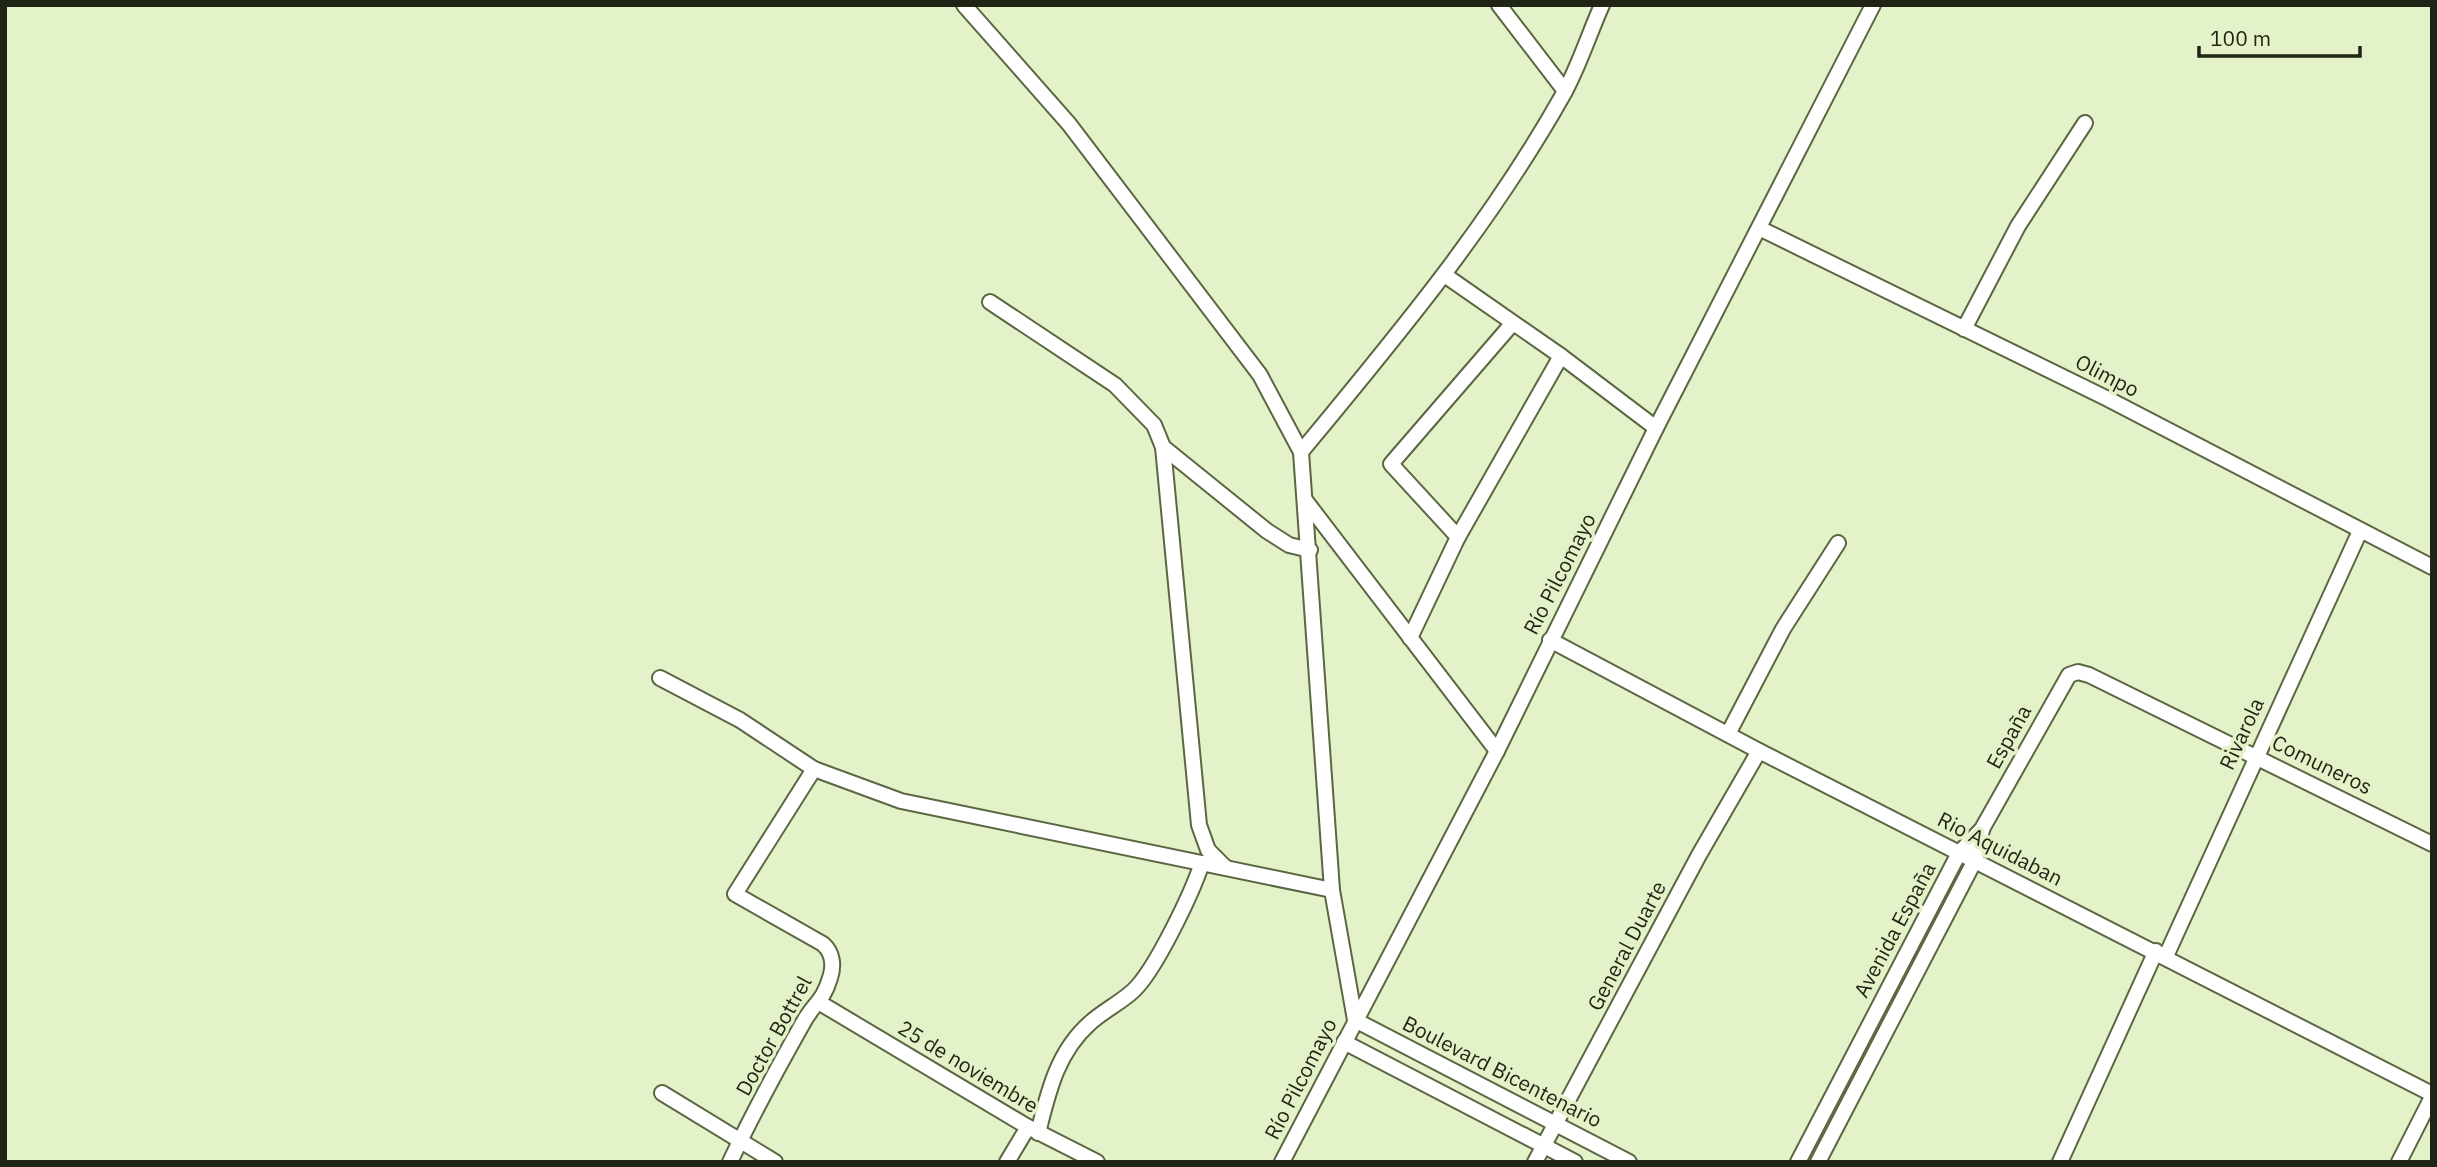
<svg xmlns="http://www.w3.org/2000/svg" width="2437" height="1167" font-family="'IBM Plex Sans',sans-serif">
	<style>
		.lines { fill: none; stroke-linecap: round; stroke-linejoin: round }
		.minor-casing { stroke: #5b6742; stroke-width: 18 }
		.minor { stroke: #fff; stroke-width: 14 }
		.labels { text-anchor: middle; stroke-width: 7; stroke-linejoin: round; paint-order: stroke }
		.street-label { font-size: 21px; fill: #1f2414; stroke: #e3f2c8 }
	</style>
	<rect width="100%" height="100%" fill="#e3f2c8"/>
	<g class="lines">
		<defs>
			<g id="minor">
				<polyline points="964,5 1069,124 1260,375 1301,452 1332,890 1355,1020"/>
				<polyline points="1499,5 1565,91"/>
				<polyline points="1761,229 2108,399 2432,567"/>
				<polyline points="1446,276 1561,356 1656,428"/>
				<polyline points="990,302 1115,385 1154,425 1163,447 1267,531 1289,545 1310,550"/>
				<polyline points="1964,329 2018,226 2085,123"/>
				<polyline points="1163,447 1199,825 1208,850 1225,867"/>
				<path d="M1301,452C1396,337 1490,225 1564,93C1579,66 1589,34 1602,5"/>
				<polyline points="1305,500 1497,751"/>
				<polyline points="1458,537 1391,464 1512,324"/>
				<polyline points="1410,638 1458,537 1561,356"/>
				<polyline points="1550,640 1759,751 2432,1094"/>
				<polyline points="660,678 740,720 814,769 901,801 1332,890"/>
				<polyline points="1728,734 1783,629 1838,543"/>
				<polyline points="2166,956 2360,531"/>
				<polyline points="820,1003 1028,1127 1097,1162"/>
				<polyline points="1355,1020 1629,1162"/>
				<polyline points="1344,1042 1575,1162"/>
				<polyline points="662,1093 775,1162"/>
				<path d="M1038,1133C1048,1093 1057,1052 1090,1023C1103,1011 1120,1003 1133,991C1155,971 1192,893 1202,863"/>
				<path d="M730,1162C752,1115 777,1069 803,1023C813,1004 823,1002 830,978C834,966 833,953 823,944L735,894L814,769"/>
				<polyline points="1007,1162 1028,1127"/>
				<polyline points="1282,1162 1497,751 1656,428 1873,5"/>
				<polyline points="1535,1162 1699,855 1759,751"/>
				<polyline points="1798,1162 1959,853 1982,829 2069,675 2078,672 2089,675 2432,844"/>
				<polyline points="1818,1162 1975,860 1982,830"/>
				<polyline points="2060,1162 2156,951"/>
				<polyline points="2399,1162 2432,1097"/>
			</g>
		</defs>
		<use href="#minor" class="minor-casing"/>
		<use href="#minor" class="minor"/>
	</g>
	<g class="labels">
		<g class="street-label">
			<text transform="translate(2107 376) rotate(27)" y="7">Olimpo</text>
			<text transform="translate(1560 574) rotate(-63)" y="7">Río Pilcomayo</text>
			<text transform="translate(2242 734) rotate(-65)" y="7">Rivarola</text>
			<text transform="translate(2009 737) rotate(-61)" y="7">España</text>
			<text transform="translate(2322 765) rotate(26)" y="7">Comuneros</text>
			<text transform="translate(2000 849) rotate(27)" y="7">Rio Aquidaban</text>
			<text transform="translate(1895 930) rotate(-62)" y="7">Avenida España</text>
			<text transform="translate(1627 946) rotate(-62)" y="7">General Duarte</text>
			<text transform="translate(774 1036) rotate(-61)" y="7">Doctor Bottrel</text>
			<text transform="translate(968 1067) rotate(31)" y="7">25 de noviembre</text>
			<text transform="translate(1502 1072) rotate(27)" y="7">Boulevard Bicentenario</text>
			<text transform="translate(1301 1079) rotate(-63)" y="7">Río Pilcomayo</text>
		</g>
	</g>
	<rect width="2437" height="1167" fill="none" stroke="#1f2414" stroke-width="14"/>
	<path d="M2199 46v10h161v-10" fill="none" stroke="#1f2414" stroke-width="3.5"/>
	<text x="2210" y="46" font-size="21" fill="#1f2414" stroke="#e3f2c8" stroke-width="5" paint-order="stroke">100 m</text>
</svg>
